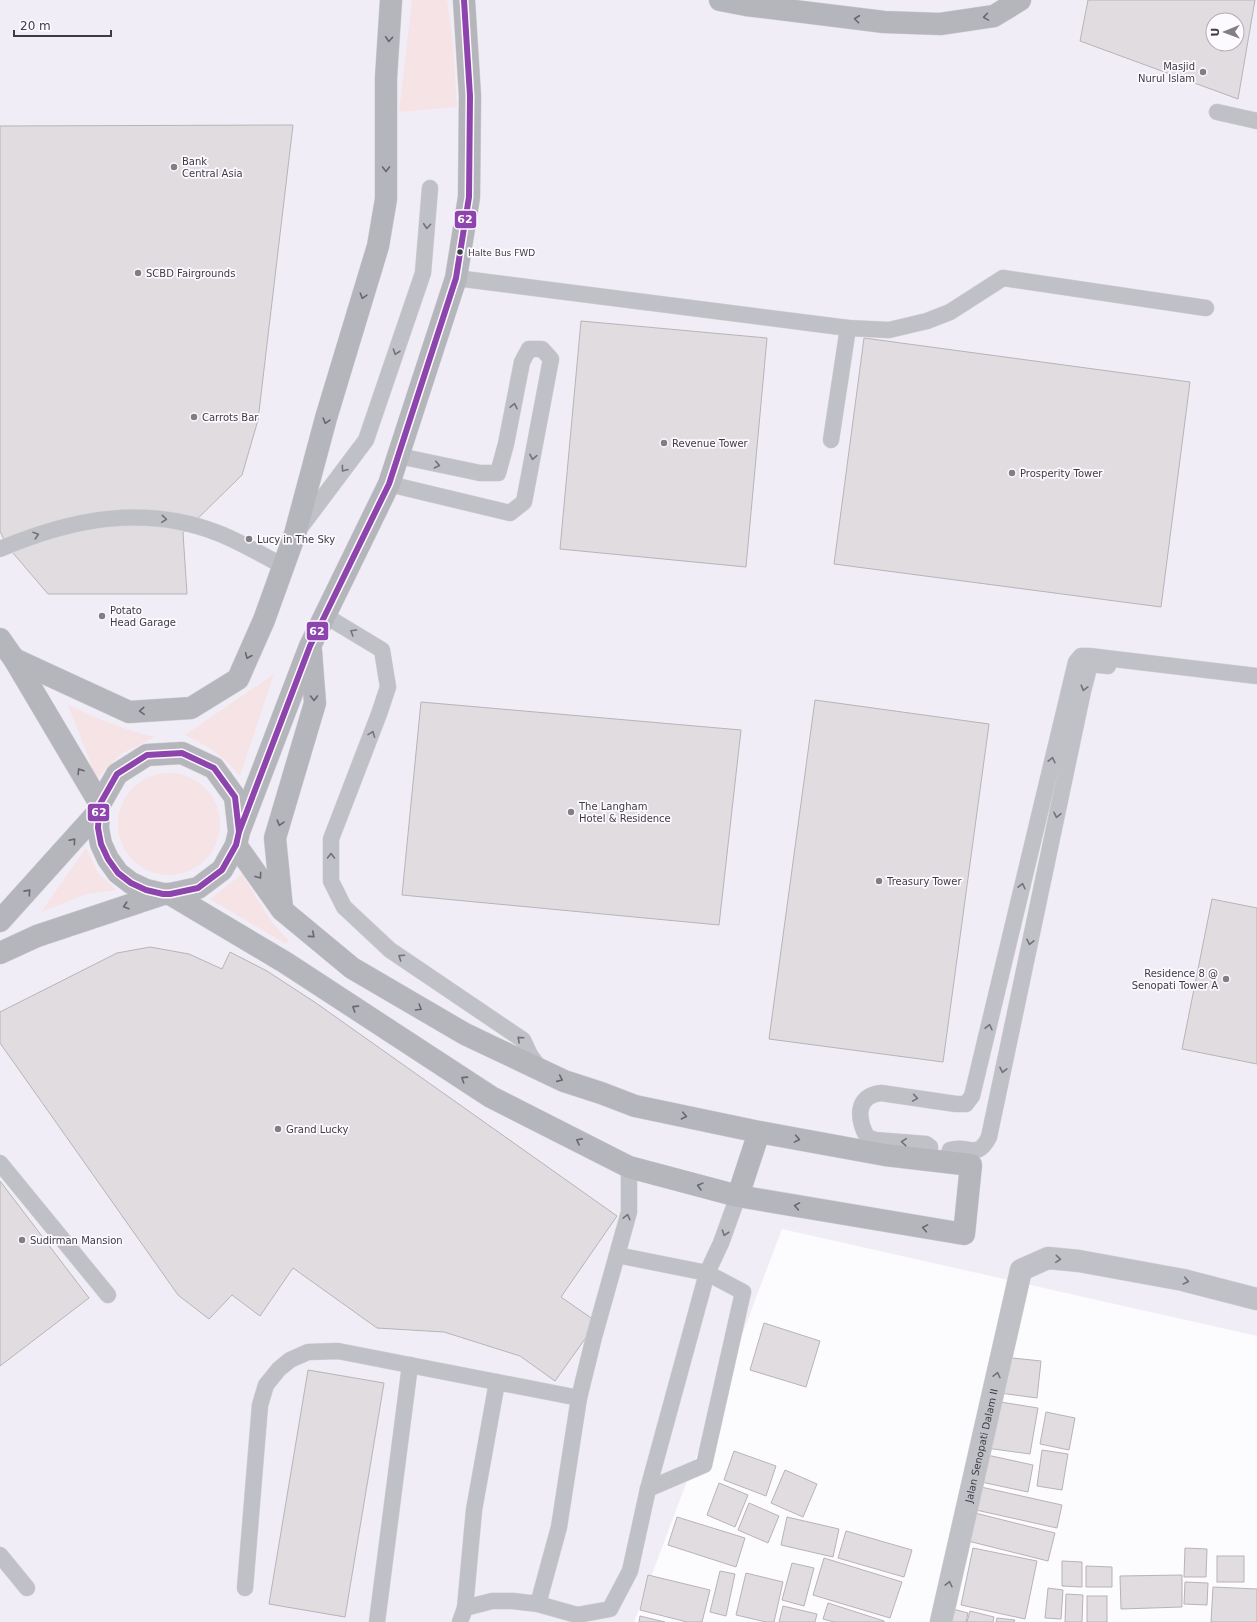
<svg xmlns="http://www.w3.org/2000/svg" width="1257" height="1622" font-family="'DejaVu Sans',sans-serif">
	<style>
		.built { fill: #f1edf6; fill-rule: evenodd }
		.green { fill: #f5e3e6 }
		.building { fill: #e1dce0; stroke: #b8b3b7; fill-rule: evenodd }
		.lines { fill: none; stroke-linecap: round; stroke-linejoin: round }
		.lane-casing { stroke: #d6d5d8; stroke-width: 17 }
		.street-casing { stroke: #d6d5d8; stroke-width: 23 }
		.secondary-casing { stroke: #d6d5d8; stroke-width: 23 }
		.lane { stroke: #c0c1c6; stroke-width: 16 }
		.street { stroke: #c0c1c6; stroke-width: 22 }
		.secondary { stroke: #b5b6bc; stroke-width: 22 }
		.bus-1-casing { stroke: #fcfaff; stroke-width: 9 }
		.bus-1 { stroke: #8e44ad; stroke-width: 6 }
		.oneway { stroke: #68666f }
		.oneway2 { stroke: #737179 }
		.poi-dot { fill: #817e86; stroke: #fcfaff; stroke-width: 1.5 }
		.bus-dot { fill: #3f3b45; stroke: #fcfaff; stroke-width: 1.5 }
		.labels { text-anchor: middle; stroke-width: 3.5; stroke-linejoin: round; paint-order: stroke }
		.bus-label { font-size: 9px; fill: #3f3b45; stroke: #fcfaff; text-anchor: start }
		.poi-label { font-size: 10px; fill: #3f3b45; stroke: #fcfaff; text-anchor: start }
		.street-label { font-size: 10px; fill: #3f3b45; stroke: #fcfaff }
		.line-badge { stroke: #fcfaff; stroke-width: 1.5 }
		.badge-label { font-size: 11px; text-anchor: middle; font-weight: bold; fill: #fff }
	</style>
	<rect width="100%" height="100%" fill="#fcfbfe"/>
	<path class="built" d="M0,0H1257V1336L782,1229L634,1622H0ZM1213,20H1237V44H1213Z"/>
	<g class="green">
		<polygon points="412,0 447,0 453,42 457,107 399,112"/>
		<path d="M274,674L240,776C222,755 210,747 185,735Z"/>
		<path d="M68,705C97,718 124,730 155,737L121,754L95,780L90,761Z"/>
		<circle cx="169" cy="824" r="51"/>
		<polygon points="86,848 98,873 116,890 87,894 41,912"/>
		<polygon points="242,874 271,921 289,941 286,944 210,899"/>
	</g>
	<g class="building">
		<path d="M1088,0H1255L1238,99L1080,41ZM1213,20H1237V44H1213Z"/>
		<polygon points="293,125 258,420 242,475 183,533 187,594 48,594 7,546 0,531 0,126"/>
		<polygon points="581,321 767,338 746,567 560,549"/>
		<polygon points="864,338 1190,382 1161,607 834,564"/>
		<polygon points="815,700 989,724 943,1062 769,1039"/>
		<polygon points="421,702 741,730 719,925 402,895"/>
		<polygon points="1212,899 1257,908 1257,1064 1182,1049"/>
		<polygon points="150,947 189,954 222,969 230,952 267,971 316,1003 617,1216 561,1297 597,1322 555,1381 520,1356 444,1332 377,1328 293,1268 260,1316 232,1295 209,1319 178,1295 0,1043 0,1012 117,953"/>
		<polygon points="0,1181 89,1298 0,1366"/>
		<polygon points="764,1323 820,1341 806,1387 750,1370"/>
		<polygon points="1003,1357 1041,1361 1037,1398 1000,1393"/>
		<polygon points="308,1370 384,1383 345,1617 269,1604"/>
		<polygon points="994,1401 1038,1408 1030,1454 986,1448"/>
		<polygon points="1046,1412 1075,1418 1069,1450 1040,1444"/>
		<polygon points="1042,1450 1068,1454 1062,1490 1037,1486"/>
		<polygon points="734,1451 776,1466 766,1496 724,1480"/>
		<polygon points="987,1455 1033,1465 1028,1492 981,1482"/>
		<polygon points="785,1470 817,1484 803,1517 771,1503"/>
		<polygon points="719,1483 748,1495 735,1527 707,1515"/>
		<polygon points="981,1487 1062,1505 1057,1528 976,1510"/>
		<polygon points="749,1503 779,1516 768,1543 738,1530"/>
		<polygon points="975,1513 1055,1533 1048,1561 968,1541"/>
		<polygon points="677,1517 745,1538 736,1567 668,1545"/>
		<polygon points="787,1517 839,1529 833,1557 781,1545"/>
		<polygon points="846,1531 912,1550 904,1577 838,1558"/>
		<polygon points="973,1548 1037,1561 1025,1619 961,1605"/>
		<polygon points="1185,1548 1207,1549 1206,1577 1184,1577"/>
		<rect x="1217" y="1556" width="27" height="26"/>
		<polygon points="824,1558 902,1582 890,1618 813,1595"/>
		<polygon points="1062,1561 1082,1562 1082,1587 1062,1586"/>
		<polygon points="792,1563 814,1568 804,1606 782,1600"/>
		<polygon points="1086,1566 1112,1567 1112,1587 1086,1587"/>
		<polygon points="720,1571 735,1574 726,1616 710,1612"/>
		<polygon points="746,1573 783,1582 774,1622 766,1622 736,1615"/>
		<polygon points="648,1575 710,1590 702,1622 687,1622 640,1610"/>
		<polygon points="1182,1575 1182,1607 1121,1609 1120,1576"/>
		<polygon points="1185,1582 1208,1583 1207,1605 1184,1604"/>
		<polygon points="1213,1587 1257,1589 1257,1622 1211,1622"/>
		<polygon points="1048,1588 1063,1590 1061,1619 1045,1618"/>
		<polygon points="1066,1594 1083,1595 1082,1622 1065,1622"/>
		<rect x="1087" y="1596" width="20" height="26"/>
		<polygon points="828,1603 884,1621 884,1622 834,1622 823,1619"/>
		<polygon points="783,1606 817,1614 815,1622 779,1622"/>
		<polygon points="949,1608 968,1613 966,1622 952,1622"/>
		<polygon points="970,1611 994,1617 993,1622 967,1622"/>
		<polygon points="640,1616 665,1622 639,1622"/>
		<polygon points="997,1618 1015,1620 1014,1622 996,1622"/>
	</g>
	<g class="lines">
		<defs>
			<g id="lane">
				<polyline points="1217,112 1257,121"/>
				<polyline points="456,278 848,328 889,330 927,321 950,312 1003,278 1206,308"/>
				<polyline points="831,440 848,328"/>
				<polyline points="389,484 510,513 524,502 551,359 542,349 529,349 522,362 506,444 498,473 480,473 399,456"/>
				<polyline points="300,528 366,440 423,273 430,188"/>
				<path d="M0,549C71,519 144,504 218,533C241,542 262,555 283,566"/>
				<polyline points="324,615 382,650 388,687 379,714 331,839 331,881 344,907 390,950 523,1040 530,1055 540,1069"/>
				<path d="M928,1160L930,1147L926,1144L875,1140L867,1137C858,1120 854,1096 881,1093L956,1104H966L972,1096L1076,662L1081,656H1089L1257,676"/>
				<path d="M947,1162L950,1150C968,1144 977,1161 989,1137L1083,691L1090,664L1108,666"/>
				<polyline points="0,1163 108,1295"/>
				<polyline points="617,1255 707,1273 743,1292 704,1465 648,1489"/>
				<polyline points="0,1555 27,1588"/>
				<polyline points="245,1588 260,1405 266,1385 279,1369 290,1360 308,1352 338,1351 579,1398"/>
				<polyline points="538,1604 559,1527 579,1398 594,1337 629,1212 629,1167"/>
				<polyline points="465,1608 474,1510 497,1382"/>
				<polyline points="377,1622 410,1365"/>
				<polyline points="460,1622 465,1608 492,1601 513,1601 538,1604 577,1615 610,1609 630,1571 648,1489 707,1273 721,1243 738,1196"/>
			</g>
			<g id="street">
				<path id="s1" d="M941,1622L1021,1270L1048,1258L1079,1261L1183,1280L1257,1299"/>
			</g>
			<g id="secondary">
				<polyline points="720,0 746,5 884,22 940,24 994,16 1020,0"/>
				<polyline points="0,639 14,659 100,804"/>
				<polyline points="14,659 129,712 191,708 238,679 264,620 295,534 326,418 378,246 386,199 386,78 391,0"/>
				<polyline points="239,832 235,797 214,768 182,753 147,755 117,774 100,804 99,811 98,828 101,844 108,859 118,873 131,883 146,890 163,894 170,894 198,888 222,870 236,845 239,832 310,646 389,484 456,278 469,197 470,96 464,0"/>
				<polyline points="170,894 286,963 491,1097 629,1167 738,1196 964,1234 971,1165 885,1155 759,1132 635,1106 601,1093 564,1081 465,1034 352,968 282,910 236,845"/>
				<polyline points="282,908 275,838 315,703 311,651"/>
				<polyline points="0,921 99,811"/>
				<polyline points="0,953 37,936 163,894"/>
				<polyline points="738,1196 759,1132"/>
			</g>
		</defs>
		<use href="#lane" class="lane-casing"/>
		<use href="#street" class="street-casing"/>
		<use href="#secondary" class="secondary-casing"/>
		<use href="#lane" class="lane"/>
		<use href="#street" class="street"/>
		<use href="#secondary" class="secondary"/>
		<defs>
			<polyline id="bus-1" points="239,832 235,797 214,768 182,753 147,755 117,774 100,804 99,811 98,828 101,844 108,859 118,873 131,883 146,890 163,894 170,894 198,888 222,870 236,845 239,832 310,646 389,484 456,278 469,197 470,96 464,0"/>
		</defs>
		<use href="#bus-1" class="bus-1-casing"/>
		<use href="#bus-1" class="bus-1"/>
	</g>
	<defs><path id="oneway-chevron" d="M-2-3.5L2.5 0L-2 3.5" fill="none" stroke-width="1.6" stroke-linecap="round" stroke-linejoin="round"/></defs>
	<g class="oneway">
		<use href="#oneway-chevron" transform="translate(986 17) rotate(171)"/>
		<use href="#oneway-chevron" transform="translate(857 19) rotate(-173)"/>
		<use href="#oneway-chevron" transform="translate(389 39) rotate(94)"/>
		<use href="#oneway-chevron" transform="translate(386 169) rotate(90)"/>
		<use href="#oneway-chevron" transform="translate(363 296) rotate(107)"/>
		<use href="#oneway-chevron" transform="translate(326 421) rotate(106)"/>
		<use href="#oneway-chevron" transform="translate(248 656) rotate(113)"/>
		<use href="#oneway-chevron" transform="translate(314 698) rotate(89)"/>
		<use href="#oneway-chevron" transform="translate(142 711) rotate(176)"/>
		<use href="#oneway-chevron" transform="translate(80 771) rotate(-122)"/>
		<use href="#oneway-chevron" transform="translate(280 823) rotate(106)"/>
		<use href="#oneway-chevron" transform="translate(73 841) rotate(-49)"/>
		<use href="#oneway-chevron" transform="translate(259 876) rotate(54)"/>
		<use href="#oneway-chevron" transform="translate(28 892) rotate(-48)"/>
		<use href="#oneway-chevron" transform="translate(126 906) rotate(162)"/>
		<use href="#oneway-chevron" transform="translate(312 935) rotate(40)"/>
		<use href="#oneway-chevron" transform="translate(355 1008) rotate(-147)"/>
		<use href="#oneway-chevron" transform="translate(419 1008) rotate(31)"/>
		<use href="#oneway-chevron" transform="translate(464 1079) rotate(-147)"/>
		<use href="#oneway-chevron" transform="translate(560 1079) rotate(24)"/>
		<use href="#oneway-chevron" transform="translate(684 1116) rotate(12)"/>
		<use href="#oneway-chevron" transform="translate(797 1139) rotate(10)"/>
		<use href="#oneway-chevron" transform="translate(579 1141) rotate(-153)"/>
		<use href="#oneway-chevron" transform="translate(700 1186) rotate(-165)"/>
		<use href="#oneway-chevron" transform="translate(797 1206) rotate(-170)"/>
		<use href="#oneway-chevron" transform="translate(925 1228) rotate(-170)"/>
	</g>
	<g class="oneway2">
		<use href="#oneway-chevron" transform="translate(427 226) rotate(95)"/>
		<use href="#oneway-chevron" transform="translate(396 352) rotate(109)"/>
		<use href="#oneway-chevron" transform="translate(514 406) rotate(-78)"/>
		<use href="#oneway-chevron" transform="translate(533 457) rotate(101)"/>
		<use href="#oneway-chevron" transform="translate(437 465) rotate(12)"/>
		<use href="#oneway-chevron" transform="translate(344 469) rotate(127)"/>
		<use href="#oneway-chevron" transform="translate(164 519) rotate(5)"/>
		<use href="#oneway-chevron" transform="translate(36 535) rotate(-18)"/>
		<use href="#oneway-chevron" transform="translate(353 632) rotate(-149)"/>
		<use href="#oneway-chevron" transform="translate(1084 688) rotate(105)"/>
		<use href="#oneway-chevron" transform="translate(372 734) rotate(-69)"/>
		<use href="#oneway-chevron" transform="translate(1052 760) rotate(-77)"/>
		<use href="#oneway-chevron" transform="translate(1057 815) rotate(102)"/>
		<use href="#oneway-chevron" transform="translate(331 856) rotate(-90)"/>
		<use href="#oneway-chevron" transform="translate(1022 886) rotate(-77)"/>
		<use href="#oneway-chevron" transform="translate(1030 942) rotate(102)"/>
		<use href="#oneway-chevron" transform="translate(401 957) rotate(-146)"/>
		<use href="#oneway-chevron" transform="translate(989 1027) rotate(-77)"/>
		<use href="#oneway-chevron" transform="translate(520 1039) rotate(-138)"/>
		<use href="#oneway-chevron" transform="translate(1003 1070) rotate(102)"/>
		<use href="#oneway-chevron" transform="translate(915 1098) rotate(9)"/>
		<use href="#oneway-chevron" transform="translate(904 1142) rotate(-175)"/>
		<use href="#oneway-chevron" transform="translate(627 1217) rotate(-76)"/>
		<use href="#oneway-chevron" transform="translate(725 1233) rotate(109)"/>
		<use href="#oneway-chevron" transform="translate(1058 1259) rotate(5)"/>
		<use href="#oneway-chevron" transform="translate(1186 1281) rotate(13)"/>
		<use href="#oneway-chevron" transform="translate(997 1375) rotate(-77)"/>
		<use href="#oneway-chevron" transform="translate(949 1584) rotate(-77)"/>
	</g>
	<g class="poi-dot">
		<circle cx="1203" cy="72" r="4"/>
		<circle cx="174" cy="167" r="4"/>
		<circle cx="138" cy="273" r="4"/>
		<circle cx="194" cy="417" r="4"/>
		<circle cx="664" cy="443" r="4"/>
		<circle cx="1012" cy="473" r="4"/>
		<circle cx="249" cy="539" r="4"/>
		<circle cx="102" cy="616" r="4"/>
		<circle cx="571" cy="812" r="4"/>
		<circle cx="879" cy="881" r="4"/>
		<circle cx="1226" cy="979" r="4"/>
		<circle cx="278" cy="1129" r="4"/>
		<circle cx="22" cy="1240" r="4"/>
	</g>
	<circle class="bus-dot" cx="460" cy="252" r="3.5"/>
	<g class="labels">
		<g class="bus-label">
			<text x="468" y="256">Halte Bus FWD</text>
		</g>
		<g class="poi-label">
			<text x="1195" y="70" text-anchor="end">Masjid<tspan x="1195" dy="12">Nurul Islam</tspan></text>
			<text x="182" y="165">Bank<tspan x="182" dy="12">Central Asia</tspan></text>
			<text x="146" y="277">SCBD Fairgrounds</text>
			<text x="202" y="421">Carrots Bar</text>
			<text x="672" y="447">Revenue Tower</text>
			<text x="1020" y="477">Prosperity Tower</text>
			<text x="257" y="543">Lucy in The Sky</text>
			<text x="110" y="614">Potato<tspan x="110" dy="12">Head Garage</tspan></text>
			<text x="579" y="810">The Langham<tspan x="579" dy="12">Hotel &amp; Residence</tspan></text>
			<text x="887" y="885">Treasury Tower</text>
			<text x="1218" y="977" text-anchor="end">Residence 8 @<tspan x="1218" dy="12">Senopati Tower A</tspan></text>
			<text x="286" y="1133">Grand Lucky</text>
			<text x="30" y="1244">Sudirman Mansion</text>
		</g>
		<g class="street-label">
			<text dy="4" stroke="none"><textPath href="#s1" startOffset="181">Jalan Senopati Dalam II</textPath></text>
		</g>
	</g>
	<g class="line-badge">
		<rect x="454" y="210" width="23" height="19" rx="4" fill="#8e44ad"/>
		<rect x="306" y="621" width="23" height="20" rx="4" fill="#8e44ad"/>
		<rect x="87" y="803" width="23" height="19" rx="4" fill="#8e44ad"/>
	</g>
	<g class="badge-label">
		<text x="465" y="223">62</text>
		<text x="317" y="635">62</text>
		<text x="99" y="816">62</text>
	</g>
	<g transform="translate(1225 32) rotate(269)"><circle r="19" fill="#fcfaff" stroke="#b0aeb5"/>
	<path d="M0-3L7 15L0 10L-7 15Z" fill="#817e86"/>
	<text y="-6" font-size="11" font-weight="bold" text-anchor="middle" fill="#3f3b45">U</text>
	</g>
	<path d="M14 30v6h97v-6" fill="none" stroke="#3f3b45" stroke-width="2"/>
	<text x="20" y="30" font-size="12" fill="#3f3b45" stroke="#fcfaff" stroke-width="3" paint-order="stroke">20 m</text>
</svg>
